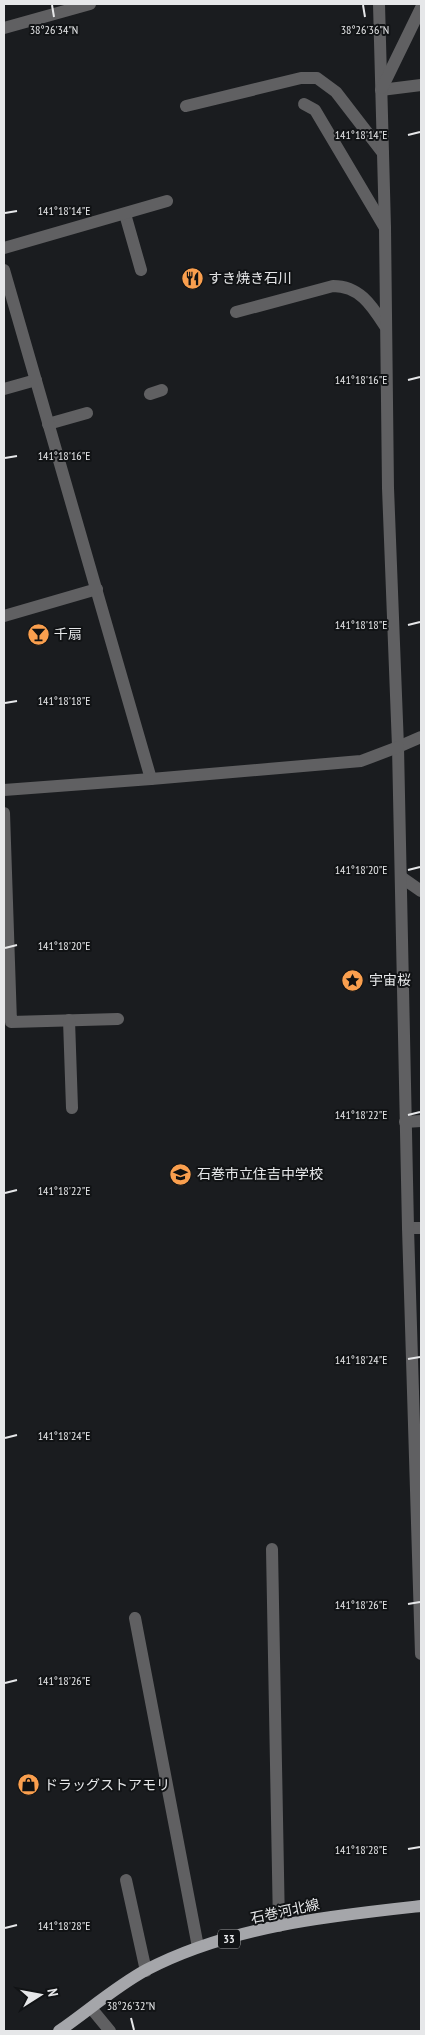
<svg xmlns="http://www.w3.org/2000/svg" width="425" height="2035" font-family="'PT Sans Narrow','Noto Sans JP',sans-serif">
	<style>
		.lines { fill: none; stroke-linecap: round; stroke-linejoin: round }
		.service { stroke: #606062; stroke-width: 12 }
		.minor { stroke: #606062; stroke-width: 12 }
		.tertiary { stroke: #606062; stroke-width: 12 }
		.primary { stroke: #a5a6aa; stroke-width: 12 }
		.ticks { fill: none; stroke: #e6e7e9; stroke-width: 2 }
		.labels { text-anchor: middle; stroke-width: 4; stroke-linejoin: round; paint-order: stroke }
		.shield { fill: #111315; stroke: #a6a7a9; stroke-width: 1 }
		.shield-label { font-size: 12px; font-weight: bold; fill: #e6e7e9 }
		.poi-label { font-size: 14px; fill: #e6e7e9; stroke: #111315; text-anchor: start }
		.street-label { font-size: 14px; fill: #e6e7e9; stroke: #111315 }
		.ticks-label { font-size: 12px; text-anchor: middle; fill: #e6e7e9; stroke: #111315; stroke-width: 4; stroke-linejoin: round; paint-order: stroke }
	</style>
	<rect width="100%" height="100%" fill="#1a1c1f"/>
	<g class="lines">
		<g class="service">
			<polyline points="4,28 90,4"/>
			<polyline points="381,90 421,85"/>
			<polyline points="304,104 315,110 385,228"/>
			<polyline points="186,106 301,78 317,78 336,92 383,153"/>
			<polyline points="125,214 141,270"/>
			<polyline points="4,248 167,201"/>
			<path d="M236,312L333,286C360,286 372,306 385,326"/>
			<polyline points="4,389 36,380"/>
			<polyline points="150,394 162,390"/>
			<polyline points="48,424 87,413"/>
			<polyline points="4,616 97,589"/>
			<polyline points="4,813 11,1022 118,1019"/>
			<polyline points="401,877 421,891"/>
			<polyline points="69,1020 72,1108"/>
			<polyline points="405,1122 421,1121"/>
			<polyline points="408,1228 421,1228"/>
			<polyline points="272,1549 279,1926"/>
			<polyline points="135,1618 198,1947"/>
			<polyline points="126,1880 146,1971"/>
			<polyline points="91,2008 110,2031"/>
		</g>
		<g class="minor">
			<polyline points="379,4 385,228 388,488 398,747 408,1228 421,1654"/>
			<polyline points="382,88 421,8"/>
			<polyline points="4,270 151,779"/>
			<polyline points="398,747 421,737"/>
		</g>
		<polyline class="tertiary" points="4,790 151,779 361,761 398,747"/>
		<path class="primary" d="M59,2031C88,2011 115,1987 146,1970C230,1926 329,1916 421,1906"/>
	</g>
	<path class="ticks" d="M52,5L54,17M363,5L365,17M408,135L420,132M5,213L17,211M408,380L420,377M5,458L17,456M408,625L420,622M5,703L17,701M408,870L420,867M5,948L17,945M408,1115L420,1112M5,1193L17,1190M408,1359L420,1357M5,1438L17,1435M408,1604L420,1602M5,1683L17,1680M408,1849L420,1847M5,1928L17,1925M131,2018L134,2030"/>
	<defs>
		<symbol id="restaurant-disc" viewBox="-11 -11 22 22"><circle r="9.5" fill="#fa9f4e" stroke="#111315"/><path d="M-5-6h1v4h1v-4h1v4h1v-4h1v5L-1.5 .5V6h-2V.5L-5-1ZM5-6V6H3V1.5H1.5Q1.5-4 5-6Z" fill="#111"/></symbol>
		<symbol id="bar-disc" viewBox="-11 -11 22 22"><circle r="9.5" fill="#fa9f4e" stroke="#111315"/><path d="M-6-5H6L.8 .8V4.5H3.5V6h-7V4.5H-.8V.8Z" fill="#111"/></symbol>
		<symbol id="sight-disc" viewBox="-11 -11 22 22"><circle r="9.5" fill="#fa9f4e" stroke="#111315"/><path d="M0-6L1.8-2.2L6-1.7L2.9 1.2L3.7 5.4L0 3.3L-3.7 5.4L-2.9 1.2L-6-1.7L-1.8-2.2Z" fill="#111"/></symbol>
		<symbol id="school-disc" viewBox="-11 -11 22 22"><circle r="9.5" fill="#fa9f4e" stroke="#111315"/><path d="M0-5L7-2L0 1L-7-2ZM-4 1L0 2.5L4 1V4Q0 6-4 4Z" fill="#111"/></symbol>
		<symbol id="shop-disc" viewBox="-11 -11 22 22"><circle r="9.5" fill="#fa9f4e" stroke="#111315"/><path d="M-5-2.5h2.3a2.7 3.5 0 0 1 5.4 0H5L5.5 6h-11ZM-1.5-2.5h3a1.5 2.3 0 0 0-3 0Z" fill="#111"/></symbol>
	</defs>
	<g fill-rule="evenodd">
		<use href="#restaurant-disc" x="180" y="266" width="25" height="25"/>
		<use href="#bar-disc" x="26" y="622" width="25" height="25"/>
		<use href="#sight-disc" x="340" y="968" width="25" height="25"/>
		<use href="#school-disc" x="168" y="1162" width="25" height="25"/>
		<use href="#shop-disc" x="16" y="1772" width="25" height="25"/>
	</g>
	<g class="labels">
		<rect class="shield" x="218" y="1929.5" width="22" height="19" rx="4"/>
		<g class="shield-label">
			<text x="229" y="1943">33</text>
		</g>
		<g class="poi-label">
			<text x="208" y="283">すき焼き石川</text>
			<text x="54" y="639">千扇</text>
			<text x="369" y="985">宇宙桜</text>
			<text x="197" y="1179">石巻市立住吉中学校</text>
			<text x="44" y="1790">ドラッグストアモリ</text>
		</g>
		<g class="street-label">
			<text transform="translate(285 1911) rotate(-12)" y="5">石巻河北線</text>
		</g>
	</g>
	<g class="ticks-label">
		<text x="54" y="34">38°26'34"N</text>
		<text x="365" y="34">38°26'36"N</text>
		<text x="361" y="139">141°18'14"E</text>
		<text x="64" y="215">141°18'14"E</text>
		<text x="361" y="384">141°18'16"E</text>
		<text x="64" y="460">141°18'16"E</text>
		<text x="361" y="629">141°18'18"E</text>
		<text x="64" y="705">141°18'18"E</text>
		<text x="361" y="874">141°18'20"E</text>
		<text x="64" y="950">141°18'20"E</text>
		<text x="361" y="1119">141°18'22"E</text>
		<text x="64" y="1195">141°18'22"E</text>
		<text x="361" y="1364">141°18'24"E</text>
		<text x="64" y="1440">141°18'24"E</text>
		<text x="361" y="1609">141°18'26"E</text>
		<text x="64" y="1685">141°18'26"E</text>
		<text x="361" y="1854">141°18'28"E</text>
		<text x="64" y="1930">141°18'28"E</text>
		<text x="131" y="2010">38°26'32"N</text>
	</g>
	<rect width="425" height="2035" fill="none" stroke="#e6e7e9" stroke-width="10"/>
	<g transform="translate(40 1995) rotate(79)" stroke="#111315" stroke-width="4" paint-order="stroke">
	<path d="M0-4L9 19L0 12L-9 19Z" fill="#e6e7e9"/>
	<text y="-8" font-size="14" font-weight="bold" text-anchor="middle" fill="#e6e7e9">N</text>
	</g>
</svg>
